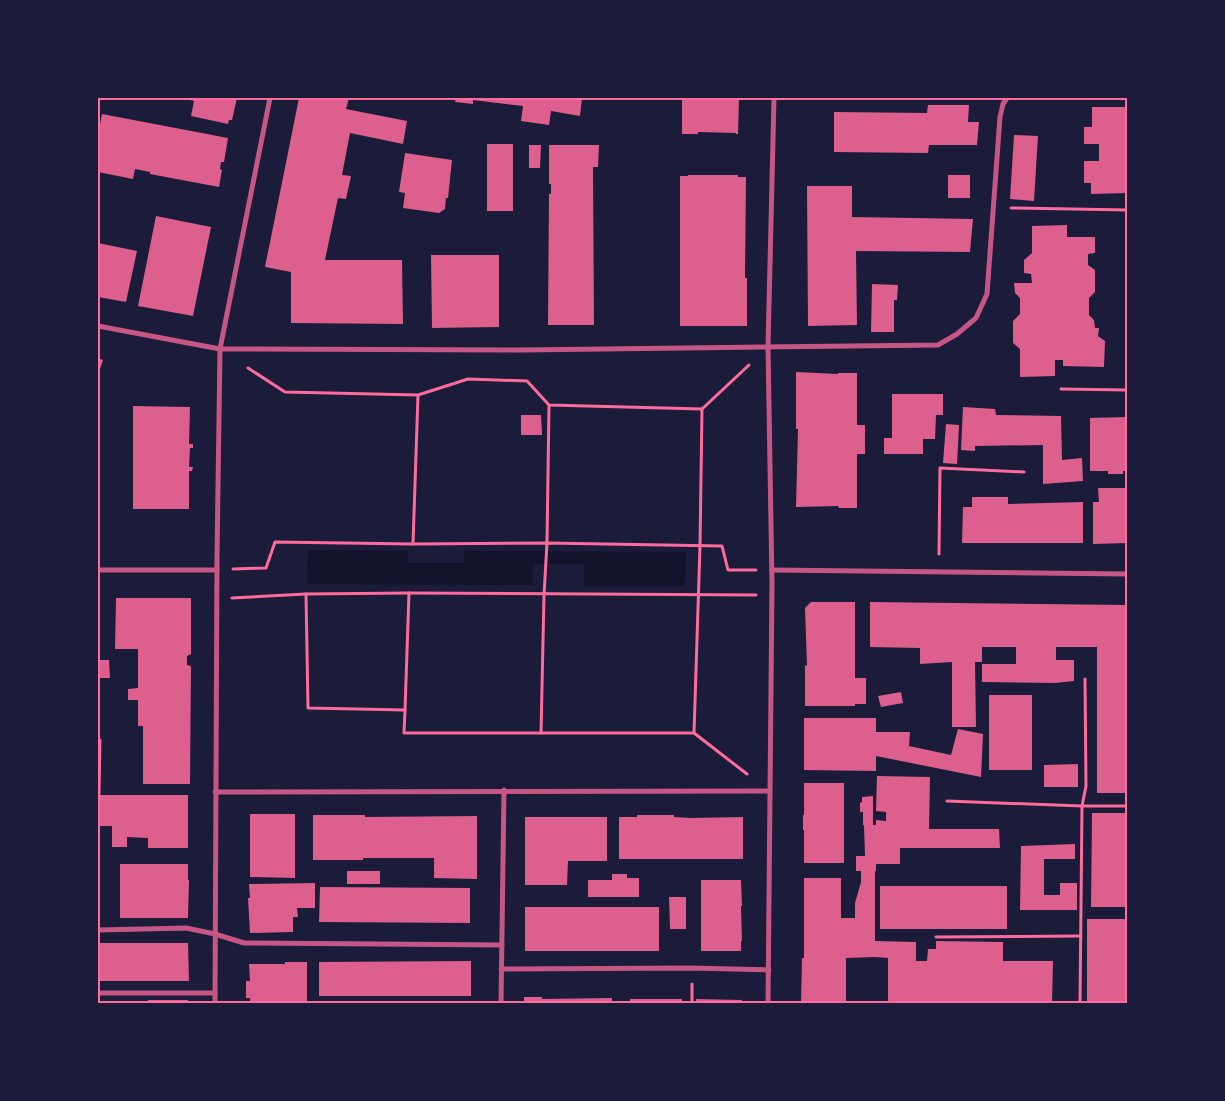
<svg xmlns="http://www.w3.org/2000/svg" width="1225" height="1101" font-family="'DM Sans',sans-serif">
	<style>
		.water { fill: #12122b }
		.building { fill: #dd5f8e }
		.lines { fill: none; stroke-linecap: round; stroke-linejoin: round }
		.path { stroke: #ff6b9d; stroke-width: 3 }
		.minor { stroke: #c65784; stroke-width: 5 }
		.neatline { fill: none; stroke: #ff6b9d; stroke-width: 2 }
	</style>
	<rect width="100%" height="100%" fill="#1b1b3a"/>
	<polygon class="water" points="308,550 408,551 408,563 464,563 464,551 686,552 685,586 584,586 584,564 533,564 533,585 307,584"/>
	<g class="building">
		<polygon points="182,98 237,98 232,120 229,120 228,124 191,116 194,101"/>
		<polygon points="299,98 349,98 346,109 407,121 403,144 350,133 342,175 351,176 346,199 338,198 325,260 402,260 403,324 291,323 291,272 265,267"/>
		<polygon points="456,98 582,98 580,116 551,111 549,125 521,121 523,106 473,100 473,104 455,102"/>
		<polygon points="682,98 739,98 738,134 736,134 736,133 698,132 698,134 682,134"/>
		<polygon points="928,105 969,105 968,122 979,122 977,145 929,145 928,153 834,152 834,112 927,113"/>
		<polygon points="1092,107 1128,107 1128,193 1091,194 1091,183 1084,183 1084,161 1099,161 1099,144 1084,144 1084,127 1092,127"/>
		<polygon points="102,114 228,138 224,162 221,162 220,169 222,170 219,187 150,174 150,172 135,169 133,179 98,172 98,135"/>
		<polygon points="1014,135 1038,136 1034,201 1010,199"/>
		<rect x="487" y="144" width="26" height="67"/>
		<polygon points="529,145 541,145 540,168 529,168"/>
		<polygon points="549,145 599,145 598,167 593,167 594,325 548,325 549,194 551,194 551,184 549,184"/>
		<polygon points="405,153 452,160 448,198 446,198 445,209 439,213 403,208 405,193 399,192"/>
		<polygon points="688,175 738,175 738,177 746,177 745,278 747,278 747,326 680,326 680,176 688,176"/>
		<rect x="948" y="175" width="22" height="23"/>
		<polygon points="807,186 852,186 852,217 973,219 970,252 856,251 857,325 808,326"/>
		<polygon points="156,216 211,227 193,316 138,306"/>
		<polygon points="1067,225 1067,237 1095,237 1095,253 1088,254 1088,265 1095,270 1095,292 1089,298 1089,315 1094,320 1095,328 1099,328 1098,336 1105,341 1104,367 1063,366 1063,360 1055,360 1055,376 1020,377 1020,349 1013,343 1013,321 1020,314 1020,298 1015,293 1014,283 1032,283 1031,274 1024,273 1024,260 1032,253 1032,226"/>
		<polygon points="98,243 137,251 126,302 98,297"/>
		<polygon points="431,255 499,255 499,327 432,328"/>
		<polygon points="872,284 898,285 897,300 894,300 894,332 871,332"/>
		<polygon points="98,358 103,360 98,375"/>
		<polygon points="796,372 838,374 838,373 857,373 857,425 865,425 865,454 857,454 857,508 839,508 838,506 796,507 798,429 796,429"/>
		<polygon points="892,394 943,394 943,415 936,415 935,439 923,439 923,454 884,454 884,438 892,438"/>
		<polygon points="133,406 190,407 189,444 193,444 193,448 190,448 189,467 193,467 192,471 189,471 189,509 133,509"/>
		<polygon points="963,407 995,409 996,415 1061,416 1062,460 1082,458 1083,481 1043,484 1043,445 975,446 975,451 961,450"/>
		<polygon points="521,415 541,415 542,435 521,435"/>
		<polygon points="1128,417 1128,471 1123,471 1123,474 1108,474 1108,471 1090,471 1090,418"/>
		<polygon points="946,424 959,425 957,464 943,463"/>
		<polygon points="1098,488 1128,488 1128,543 1093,544 1093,502 1099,502"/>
		<polygon points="972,497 1008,497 1008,504 1083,502 1083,543 962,543 963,507 972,507"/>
		<polygon points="116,598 191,598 191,654 187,656 187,665 191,666 190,784 143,784 143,726 138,726 138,700 128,700 128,689 138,688 138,649 115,649"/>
		<polygon points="811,602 855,602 855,678 866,678 866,704 855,704 855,706 805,706 805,665 807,666 805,608"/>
		<polygon points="870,602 1128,605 1128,793 1097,793 1097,647 1056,647 1056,660 1074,660 1074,681 1055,683 982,682 982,664 1016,664 1016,647 982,647 982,662 975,662 976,727 952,727 952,662 920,664 920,648 870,647"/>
		<polygon points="98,660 109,660 110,678 98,678"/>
		<polygon points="901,692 903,703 881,707 878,696"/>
		<rect x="989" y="695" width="43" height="75"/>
		<polygon points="804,718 876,718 876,732 910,732 909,746 951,755 958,729 983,734 981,777 876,756 876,771 804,770"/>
		<polygon points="1078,764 1078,787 1044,787 1044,765"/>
		<polygon points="877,776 930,777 929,829 999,829 1000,848 900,848 900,864 876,864 876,871 875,871 875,941 916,942 916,961 927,961 928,949 936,949 936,941 1003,942 1003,961 1053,961 1052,1004 888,1004 888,958 875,957 846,958 846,1004 801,1004 802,958 804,958 804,878 841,878 841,918 855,918 855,903 861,882 861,871 856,871 856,856 865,856 864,825 863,825 863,812 860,812 860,803 862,802 862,797 873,796 873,825 876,825 876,820 886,821 886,812 876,811"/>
		<polygon points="804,783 844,783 844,863 804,863 804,830 803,830 803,815 804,815"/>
		<polygon points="98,795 188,795 188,848 148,848 148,838 127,837 127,847 112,847 112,826 98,826"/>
		<polygon points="1092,813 1128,813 1128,907 1091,907"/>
		<polygon points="250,814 295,814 295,878 250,877"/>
		<polygon points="313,815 365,815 365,817 477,816 477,879 434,878 434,858 363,858 363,860 313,860"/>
		<polygon points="637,815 674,815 674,817 691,818 743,817 743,859 619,859 619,817 637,817"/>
		<polygon points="525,817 607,817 607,861 568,861 567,885 525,885"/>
		<polygon points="1075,844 1075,859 1044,859 1044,895 1060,895 1060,883 1077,883 1077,910 1020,910 1021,846"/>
		<polygon points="120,864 188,864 188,880 189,880 188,918 120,918"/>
		<rect x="347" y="871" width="33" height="13"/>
		<polygon points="612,874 627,874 627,878 639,878 639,897 588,897 588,880 612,880"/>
		<polygon points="701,880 741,880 742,906 741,906 742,941 741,941 741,951 701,951"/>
		<polygon points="315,883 315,908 297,908 298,917 293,917 293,932 250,933 248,898 250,898 249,884"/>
		<rect x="880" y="886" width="127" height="43"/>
		<polygon points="320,887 470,888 470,923 319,922"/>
		<polygon points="669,897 686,897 686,929 670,929"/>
		<rect x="525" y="907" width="134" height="44"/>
		<rect x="1087" y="919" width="41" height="85"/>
		<polygon points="98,943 188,943 189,981 98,981"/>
		<polygon points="471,961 471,996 319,996 319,962"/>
		<polygon points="285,962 307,962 307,1002 305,1004 250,1004 250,998 246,998 246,981 250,981 249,964 285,964"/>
		<polygon points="524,997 542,997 542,999 612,998 612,1004 524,1004"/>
		<rect x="630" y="999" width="52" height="5"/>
		<polygon points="696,999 742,1000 741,1004 696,1004"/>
		<rect x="148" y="1000" width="40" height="4"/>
	</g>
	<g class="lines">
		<g class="path">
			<polyline points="1011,208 1128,210"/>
			<polyline points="248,368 285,392 418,395 468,379 527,381 549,405 702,409"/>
			<polyline points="1061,389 1128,390"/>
			<polyline points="413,544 418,395"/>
			<polyline points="939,554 940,468 1024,472"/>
			<polyline points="233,569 266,568 275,542 413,544 547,543 722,546 728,570 756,570"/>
			<polyline points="306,594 308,708 405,710 404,733 694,733 747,774"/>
			<polyline points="232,598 306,594 409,593 756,595"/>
			<polyline points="405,710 409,593"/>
			<polyline points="541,733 544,595 547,543 549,405"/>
			<polyline points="694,733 700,546 702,409 749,365"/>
			<polyline points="99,795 100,740"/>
			<polyline points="947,801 1082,806 1128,806"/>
			<polyline points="98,901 98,826"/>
			<polyline points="936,937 1081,936"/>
			<polyline points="692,984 692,1004"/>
			<polyline points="1080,1004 1082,806 1086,786 1085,679"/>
		</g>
		<g class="minor">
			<polyline points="98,326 220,349 522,350 938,345 957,334 976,318 987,294 1000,117 1003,104 1007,98"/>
			<polyline points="98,570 217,570"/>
			<polyline points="772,570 1128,574"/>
			<polyline points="215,792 769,791"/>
			<polyline points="98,930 186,928 215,934 244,943 502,945"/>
			<polyline points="501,969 691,968 769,970"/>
			<polyline points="98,993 215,993"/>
			<polyline points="215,1004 217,556 220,349 270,98"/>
			<polyline points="501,1004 504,790"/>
			<polyline points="768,1004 772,584 768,347 774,98"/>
		</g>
	</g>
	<rect width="1225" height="1101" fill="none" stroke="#1b1b3a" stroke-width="198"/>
	<rect x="99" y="99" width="1027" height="903" class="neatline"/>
</svg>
